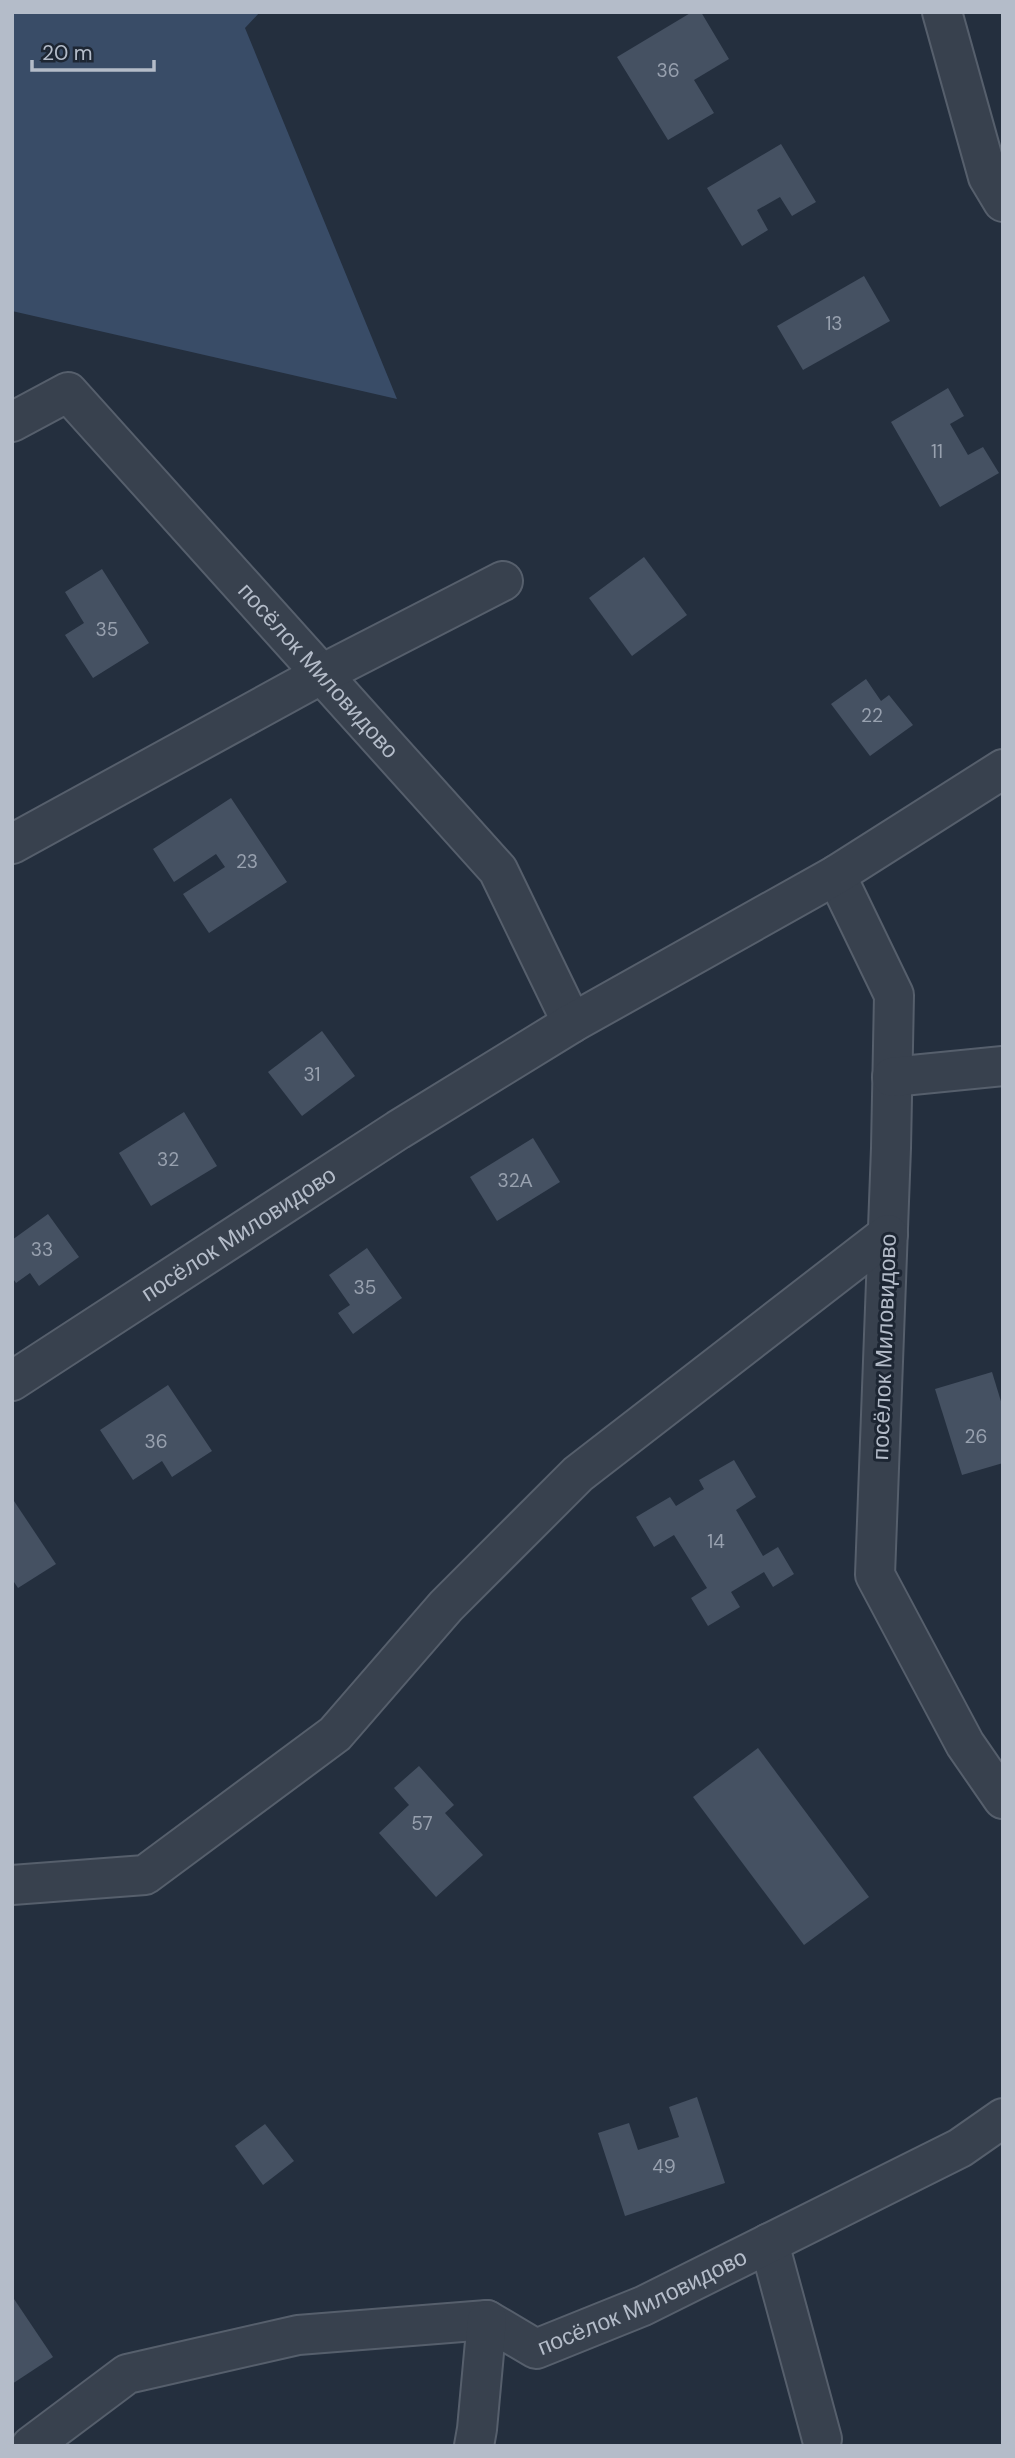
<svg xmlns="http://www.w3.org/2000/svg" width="1015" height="2458" font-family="'DM Sans',sans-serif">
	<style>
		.water { fill: #394c67 }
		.building { fill: #455162 }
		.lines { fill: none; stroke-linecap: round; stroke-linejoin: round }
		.minor-casing { stroke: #565f6c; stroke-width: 42 }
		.minor { stroke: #38414e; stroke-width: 38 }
		.labels { text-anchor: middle; stroke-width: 6; stroke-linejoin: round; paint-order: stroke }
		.number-label { font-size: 19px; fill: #98a1af }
		.street-label { font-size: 23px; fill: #b4bcc9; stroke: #1d2633 }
	</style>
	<rect width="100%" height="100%" fill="#242f3e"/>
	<polygon class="water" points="12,12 260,12 245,28 397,399 12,311"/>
	<g class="building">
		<polygon points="692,12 701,12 729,59 694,80 714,113 668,140 617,57"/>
		<polygon points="781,144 816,202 792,216 780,197 757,210 768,230 742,246 707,188"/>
		<polygon points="864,276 890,321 803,370 777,326"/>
		<polygon points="948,388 964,416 950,424 968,455 983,447 999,473 940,507 891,422"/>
		<polygon points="644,557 687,615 632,656 589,598"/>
		<polygon points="102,569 149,643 93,678 65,635 84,623 65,592"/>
		<polygon points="866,679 881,701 889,695 913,725 870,756 831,704"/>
		<polygon points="231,798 287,882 209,933 183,894 225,867 216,854 174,882 153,849"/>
		<polygon points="322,1031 355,1076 302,1116 268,1072"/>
		<polygon points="184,1112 217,1166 151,1206 119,1153"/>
		<polygon points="533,1138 560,1182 497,1221 470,1177"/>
		<polygon points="48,1214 79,1257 39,1286 30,1273 16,1283 12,1277 12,1240"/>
		<polygon points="367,1248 402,1298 353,1334 338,1313 350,1305 329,1275"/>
		<polygon points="992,1372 1003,1408 1003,1463 962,1475 935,1389"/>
		<polygon points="168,1385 212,1451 172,1477 162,1461 133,1480 100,1430"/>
		<polygon points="734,1460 756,1497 736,1510 763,1556 778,1547 794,1574 773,1587 764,1572 731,1592 740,1607 708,1626 691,1598 707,1588 674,1535 654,1547 636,1517 670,1497 676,1506 704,1489 699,1480"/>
		<polygon points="12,1498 56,1564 18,1588 12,1579"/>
		<polygon points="758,1748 869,1897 804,1945 693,1797"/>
		<polygon points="419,1766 454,1805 445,1813 483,1855 436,1897 379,1833 409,1805 394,1788"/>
		<polygon points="697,2097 725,2183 625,2216 598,2133 629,2123 638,2150 679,2137 669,2107"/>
		<polygon points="265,2124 294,2161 263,2185 235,2146"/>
		<polygon points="12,2296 53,2357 12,2384"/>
	</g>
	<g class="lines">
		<defs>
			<g id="minor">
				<polyline points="942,12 988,177 1003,202"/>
				<path id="s1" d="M12,422L68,392L498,870L572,1023"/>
				<polyline points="12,844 322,674 503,581"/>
				<polyline points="836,875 894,995 891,1148 875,1575 965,1744 1003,1799"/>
				<polyline points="892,1077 1003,1066"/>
				<path id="s2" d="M12,1381L398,1130L572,1023L836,875L1003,769"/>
				<polyline points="12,1885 145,1875 335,1734 446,1606 578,1474 888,1234"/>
				<polyline points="769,2243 822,2439"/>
				<path id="s3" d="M31,2446L127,2374L298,2335L487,2320L536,2349L643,2306L960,2148L1003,2118"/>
				<polyline points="474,2446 477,2429 487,2320"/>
			</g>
		</defs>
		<use href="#minor" class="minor-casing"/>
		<use href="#minor" class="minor"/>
	</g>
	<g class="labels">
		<g class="number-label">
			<text x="668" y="77">36</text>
			<text x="834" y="330">13</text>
			<text x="937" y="458">11</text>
			<text x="107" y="636">35</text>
			<text x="872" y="722">22</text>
			<text x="247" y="868">23</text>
			<text x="312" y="1081">31</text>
			<text x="168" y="1166">32</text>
			<text x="515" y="1187">32А</text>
			<text x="42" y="1256">33</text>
			<text x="365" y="1294">35</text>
			<text x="976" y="1443">26</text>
			<text x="156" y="1448">36</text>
			<text x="716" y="1548">14</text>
			<text x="422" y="1830">57</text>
			<text x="664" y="2173">49</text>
		</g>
		<g class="street-label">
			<text dy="8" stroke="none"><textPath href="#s1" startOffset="438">посёлок Миловидово</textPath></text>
			<text dy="8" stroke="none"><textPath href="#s2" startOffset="270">посёлок Миловидово</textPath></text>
			<text transform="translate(884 1347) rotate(-88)" y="8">посёлок Миловидово</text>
			<text dy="8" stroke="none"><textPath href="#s3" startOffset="658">посёлок Миловидово</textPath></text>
		</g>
	</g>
	<rect width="1015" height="2458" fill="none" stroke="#b4bcc9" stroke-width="28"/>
	<path d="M32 60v10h122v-10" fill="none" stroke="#b4bcc9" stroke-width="3.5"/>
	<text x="42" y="60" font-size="21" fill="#b4bcc9" stroke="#1d2633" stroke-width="5" paint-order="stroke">20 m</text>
</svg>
